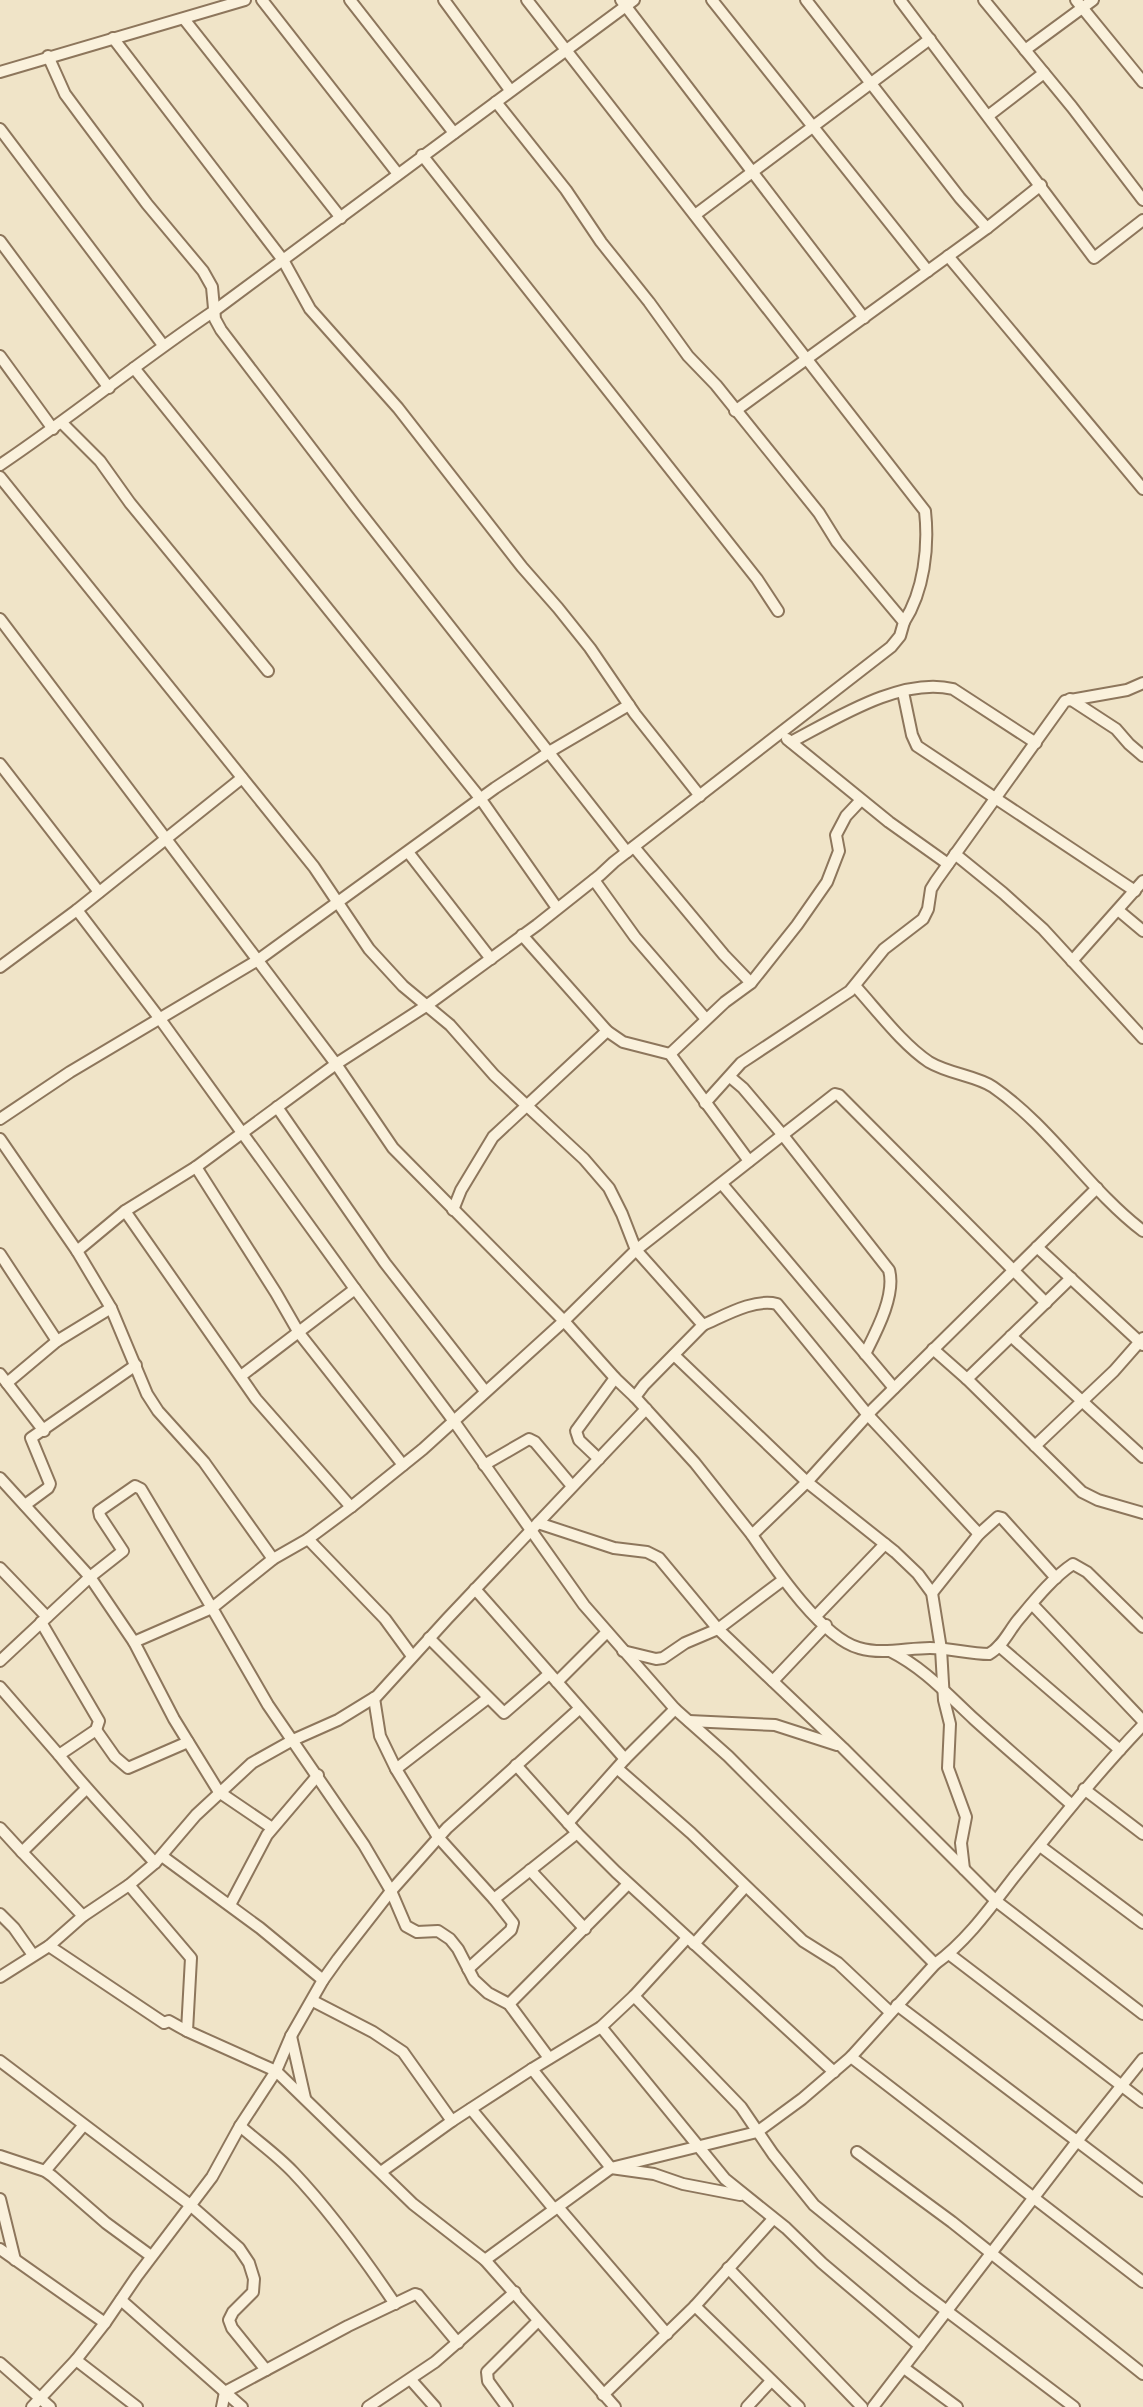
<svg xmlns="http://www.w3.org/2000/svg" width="1143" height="2407" font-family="Bitter,serif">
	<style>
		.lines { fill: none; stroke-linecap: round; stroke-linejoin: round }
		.street-casing { stroke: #8d765c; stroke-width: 14 }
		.street { stroke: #faf1dc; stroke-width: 10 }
	</style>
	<rect width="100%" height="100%" fill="#f0e4c8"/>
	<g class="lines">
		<defs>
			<g id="street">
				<polyline points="262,0 398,174"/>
				<polyline points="350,0 454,133"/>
				<polyline points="444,0 510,90"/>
				<path d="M527,0L925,511C929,547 924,591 904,622"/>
				<polyline points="621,0 864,318"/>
				<polyline points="712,0 928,271"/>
				<polyline points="806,0 960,198 987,228"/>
				<polyline points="900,0 1094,258 1143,220"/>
				<polyline points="984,0 1072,107 1143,200"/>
				<polyline points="1076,0 1143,82"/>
				<polyline points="184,19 341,218"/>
				<polyline points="113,38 283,260 310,309 398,408 522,567 558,608 590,648 635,714 700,796"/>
				<polyline points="1025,50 1093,0"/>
				<polyline points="48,56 65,94 82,117 147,204 203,271 212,287 215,319 221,330 356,507 627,852"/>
				<polyline points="0,72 245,0"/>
				<polyline points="988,116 1044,73"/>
				<polyline points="0,129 163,345"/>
				<polyline points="422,155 757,579 778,611"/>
				<polyline points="695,215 930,39"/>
				<polyline points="0,241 109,388"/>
				<polyline points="948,256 1143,489"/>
				<polyline points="0,356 53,429"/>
				<polyline points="134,368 480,798 557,908"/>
				<polyline points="735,411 987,228 1041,185"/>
				<polyline points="62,423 100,461 130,503 268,671"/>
				<path d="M0,465C73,416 141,360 214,311L634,0"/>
				<polyline points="0,477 314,867 369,949 403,986 450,1025 494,1075 584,1159 609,1188 622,1214 636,1250 703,1325 644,1385 635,1397"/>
				<polyline points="0,619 336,1064 393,1148 564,1321 615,1378 635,1397 695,1463 752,1535 807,1482 873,1409 1097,1188"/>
				<polyline points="903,692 912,735 917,746 1135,891"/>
				<polyline points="1070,699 1116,729 1129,744 1143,756"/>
				<polyline points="787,739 889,822 948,864"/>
				<path d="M791,742C835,719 902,676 953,689L1036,743"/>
				<polyline points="0,764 99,892"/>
				<polyline points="634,847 724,955 751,983"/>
				<polyline points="408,852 491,959"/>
				<polyline points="955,854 1003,893 1043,929 1143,1038"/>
				<polyline points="594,880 635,937 706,1019"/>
				<polyline points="77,910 160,1019 355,1289 453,1420 584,1605 675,1709 728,1756 935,1964"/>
				<polyline points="1118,910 1143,931"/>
				<polyline points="522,935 607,1031 623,1042 670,1054 749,1161"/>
				<polyline points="1072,961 1143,881"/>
				<polyline points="0,967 77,910 242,778"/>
				<path d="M855,986C877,1010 902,1044 929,1062C949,1074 977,1076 993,1087C1051,1127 1088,1189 1143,1231"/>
				<polyline points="670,1054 725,1002 751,983 797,925 827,882 839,851 836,835 846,816 861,800"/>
				<path d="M730,1077L743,1088L782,1134L889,1270C896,1295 876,1332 865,1354"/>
				<polyline points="705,1103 741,1063 850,991 884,949 923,919 928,909 931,889 936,881 1065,701 1127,690 1143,683"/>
				<polyline points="277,1107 385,1263 485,1391"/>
				<polyline points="0,1119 70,1072 258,960 495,788 554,749 629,705"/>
				<polyline points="0,1139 77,1251 111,1308 147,1394 158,1411 204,1462 273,1559"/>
				<polyline points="196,1167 276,1293 299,1333 403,1465"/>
				<polyline points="722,1184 894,1388"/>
				<polyline points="453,1210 461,1190 493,1137 607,1031"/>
				<polyline points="125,1211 256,1399 351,1507"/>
				<polyline points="1037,1247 1143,1345"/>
				<polyline points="77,1251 125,1211 196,1167 336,1064 426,1006 537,925 600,875 614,862 891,647 900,636 904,622 837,542 819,513 716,385 688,356 649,302 601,242 566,190 496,102"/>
				<polyline points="0,1254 57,1341"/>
				<path d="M703,1325C724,1316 754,1298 777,1304L868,1415L979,1534"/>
				<polyline points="1011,1336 1143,1457"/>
				<polyline points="933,1349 967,1379 1082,1492 1098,1500 1143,1513"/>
				<polyline points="674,1355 807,1482 895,1552 918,1574 932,1593 941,1649 944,1700 950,1724 948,1768 966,1817 961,1843 964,1869"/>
				<polyline points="0,1374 44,1431"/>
				<polyline points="241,1376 355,1289"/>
				<polyline points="967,1379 1071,1278"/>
				<polyline points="7,1383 57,1341 111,1308"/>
				<polyline points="1035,1446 1114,1371 1143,1338"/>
				<polyline points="599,1459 579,1440 576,1431 615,1378"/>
				<polyline points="484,1465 529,1439 535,1442 572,1486"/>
				<polyline points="0,1478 90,1577 0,1661"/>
				<polygon points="135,1486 141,1489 212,1608 134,1642 90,1577 123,1551 100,1516 99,1511"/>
				<polyline points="25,1505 48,1488 50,1484 31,1438 136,1365"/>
				<polyline points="538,1523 614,1548 647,1552 659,1558 718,1629 843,1748 996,1901 1143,2014"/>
				<path d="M752,1535C774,1567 822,1638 859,1648C882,1655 907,1648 930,1648C950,1648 969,1654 989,1654C1002,1647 1009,1631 1018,1620C1034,1601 1052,1578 1073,1564L1087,1572L1143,1627"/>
				<polyline points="308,1539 385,1619 412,1656"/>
				<polyline points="0,1568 47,1617"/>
				<polyline points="475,1589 625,1759"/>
				<polyline points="932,1593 979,1534 998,1517 1002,1518 1056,1578"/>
				<polyline points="1032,1604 1143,1721"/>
				<polyline points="816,1616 885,1544"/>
				<path d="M41,1622L99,1721L96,1730L59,1755C89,1793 123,1827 155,1863"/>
				<polyline points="429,1638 504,1713 549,1674"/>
				<polyline points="134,1642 174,1719 219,1792 272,1828"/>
				<polyline points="999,1646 1120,1750"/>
				<polyline points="623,1651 656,1659 663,1658 685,1643 718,1629 783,1580"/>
				<path d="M890,1651C924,1668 947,1694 974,1719C1006,1748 1039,1776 1072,1805"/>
				<polyline points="773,1681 826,1625"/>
				<polyline points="557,1682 607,1632"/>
				<polyline points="0,1687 59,1755"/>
				<polyline points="374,1698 380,1736 396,1769 424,1815 438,1837 494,1899 513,1923 511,1930 468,1969"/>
				<polyline points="689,1721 775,1725 837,1745"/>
				<polyline points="96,1730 115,1757 128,1768 188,1742"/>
				<polyline points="516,1765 577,1833 616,1872 834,2072"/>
				<polyline points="396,1769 488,1698"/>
				<polyline points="618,1769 691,1833 803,1941 838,1963 890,2012"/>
				<polyline points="1084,1789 1143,1834"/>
				<polyline points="568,1823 625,1759 675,1709"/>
				<polyline points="0,1828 22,1852"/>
				<polyline points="1040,1846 1143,1923"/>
				<polyline points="162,1856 260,1928 323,1980"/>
				<polyline points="530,1870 585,1929"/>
				<polyline points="129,1885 191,1958 187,2031 276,2071 413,2204 485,2260 615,2407"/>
				<polyline points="494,1899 577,1833"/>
				<polyline points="230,1905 267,1835 318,1775"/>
				<polyline points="0,1914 14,1928 33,1955"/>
				<polyline points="83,1916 22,1852 86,1789"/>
				<polyline points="694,1944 745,1887"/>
				<polyline points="49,1946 164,2023 169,2021 187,2031"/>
				<polyline points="949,1954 1143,2102"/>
				<polyline points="0,1977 49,1946 83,1916 129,1885 155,1863 196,1815 252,1763 293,1740 338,1720 377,1696 447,1619 646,1409"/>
				<polyline points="634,1996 741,2107 773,2154 814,2205 915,2287 1074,2407"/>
				<polyline points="313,2001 373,2032 403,2052 452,2121"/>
				<polyline points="509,2004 628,1884"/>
				<polyline points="897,2005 1143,2191"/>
				<polyline points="601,2027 725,2179 786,2228 822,2263 920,2346"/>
				<polyline points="291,2036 305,2098"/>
				<polyline points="851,2057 1143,2282"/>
				<polyline points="549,2058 509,2004 488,1993 474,1980 458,1949 450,1939 438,1931 417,1932 406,1926 391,1891 364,1845 268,1705 212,1608 273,1559 308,1539 351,1507 423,1449 564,1321 636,1250 835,1094 839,1095 1046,1303"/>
				<polyline points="0,2061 189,2204 239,2248 249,2263 254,2279 253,2292 233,2312 229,2320 232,2328 266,2370"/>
				<polyline points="532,2069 611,2168 654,2174 683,2184 740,2195"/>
				<polyline points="471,2109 554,2209"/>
				<path d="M240,2126C257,2141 277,2155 293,2172C331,2212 364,2258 395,2304"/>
				<polyline points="857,2152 952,2222 1143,2374"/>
				<polyline points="0,2156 45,2171 52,2176 106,2223 151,2256"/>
				<polyline points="45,2171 83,2126"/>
				<polyline points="381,2172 452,2121 532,2069 601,2027 634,1996 687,1938"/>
				<polyline points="0,2199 15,2260"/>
				<polyline points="558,2207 667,2334"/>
				<polyline points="0,2249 105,2323"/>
				<path d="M485,2260L611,2168L757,2132L802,2099L851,2057L935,1964C966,1942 991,1907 1014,1877C1056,1825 1097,1773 1143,1725"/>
				<polyline points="728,2268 862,2407"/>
				<polyline points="121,2300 242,2407"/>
				<polyline points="695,2306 799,2407"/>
				<polyline points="76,2360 137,2407"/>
				<polyline points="0,2363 50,2407"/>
				<polyline points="904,2368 957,2407"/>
				<polyline points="411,2380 435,2407"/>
				<polyline points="603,2395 695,2306 773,2219"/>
				<polyline points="32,2407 76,2360 105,2323 137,2276 212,2177 240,2126 276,2071 291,2036 323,1980 338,1959 391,1891 447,1828 579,1709"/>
				<polyline points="222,2407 225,2392 348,2326 415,2294 418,2295 458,2343"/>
				<polyline points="368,2407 435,2362 515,2292"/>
				<polyline points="507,2407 488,2381 487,2372 538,2321"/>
				<polyline points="747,2407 771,2381"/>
				<polyline points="873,2407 1078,2140 1143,2059"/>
			</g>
		</defs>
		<use href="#street" class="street-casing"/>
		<use href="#street" class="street"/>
	</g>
</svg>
